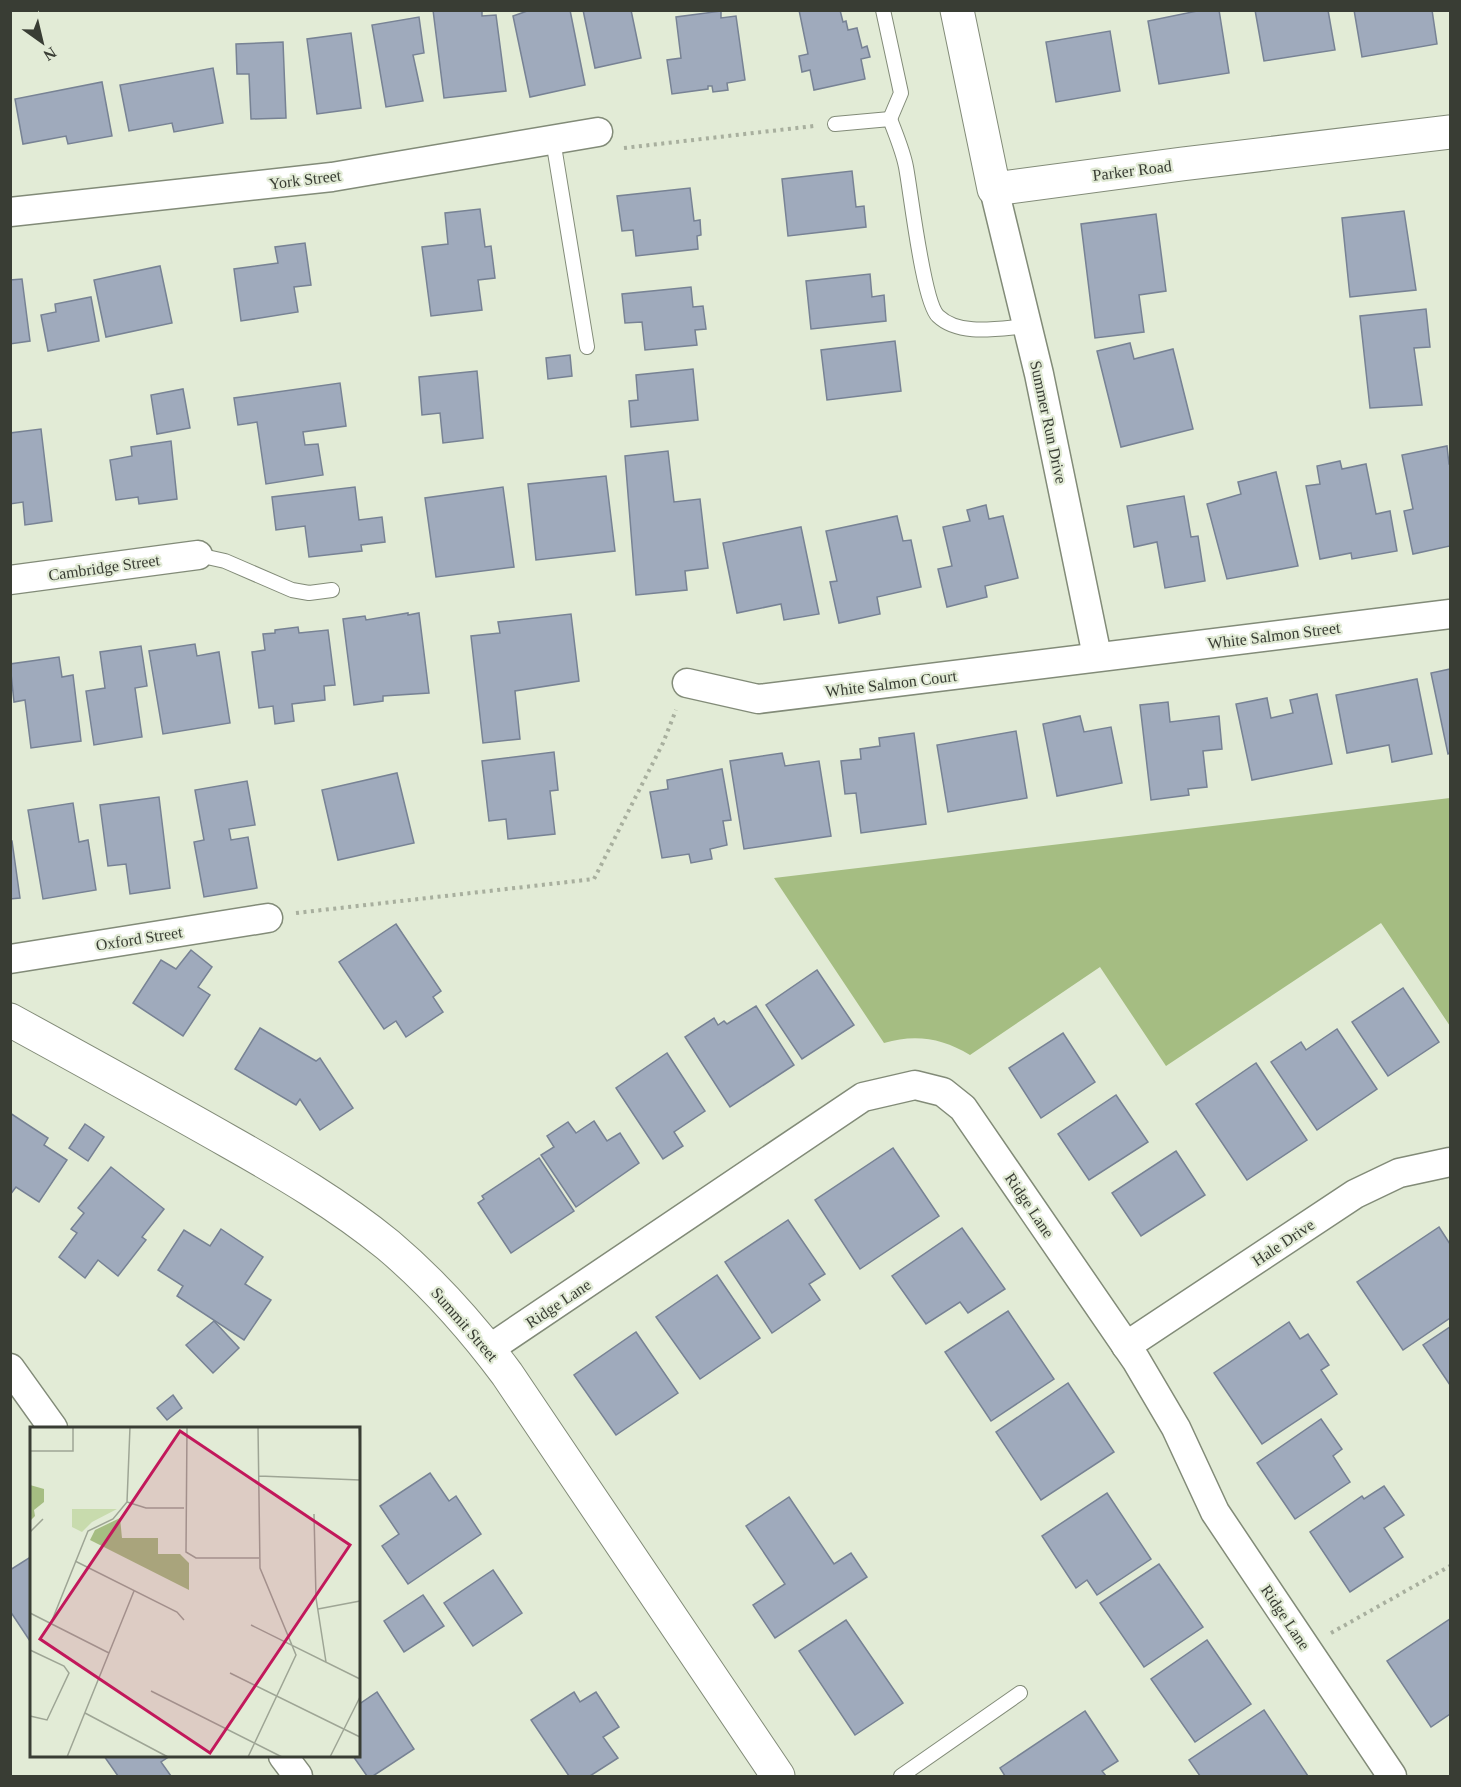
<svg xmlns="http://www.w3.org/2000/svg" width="1461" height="1787" font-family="'Times New Roman',serif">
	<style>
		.forest { fill: #a5bd82 }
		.building { fill: #9faabc; stroke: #778294; stroke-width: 1.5 }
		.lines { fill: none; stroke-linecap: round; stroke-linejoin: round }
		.service-casing { stroke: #828b78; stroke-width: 16 }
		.minor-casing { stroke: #828b78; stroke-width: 31 }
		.tertiary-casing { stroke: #828b78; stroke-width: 35 }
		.secondary-casing { stroke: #828b78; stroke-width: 35 }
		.path { stroke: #a8af9e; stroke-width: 4; stroke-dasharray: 3 4.5; stroke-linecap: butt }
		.service { stroke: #fff; stroke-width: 14 }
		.minor { stroke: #fff; stroke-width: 28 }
		.tertiary { stroke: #fff; stroke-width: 33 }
		.secondary { stroke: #fff; stroke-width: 33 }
		.labels { text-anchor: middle; stroke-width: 4.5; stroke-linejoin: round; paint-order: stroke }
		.street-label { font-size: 16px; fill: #393d34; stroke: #e2ebd6 }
		.inset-road { fill: none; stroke: #9ea595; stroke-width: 1.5 }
		.view { fill: #c2185b; fill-opacity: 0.15; stroke: #c2185b; stroke-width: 3 }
		.inset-edge { fill: none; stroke: #393d34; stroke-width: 3 }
	</style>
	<rect width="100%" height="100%" fill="#e2ebd6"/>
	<path class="forest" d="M1450,798V1026L1381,923L1166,1066L1100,967L970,1055C942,1038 915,1034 884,1043L774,878Z"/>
	<g class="building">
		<polygon points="433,10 482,10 482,16 496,15 506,91 444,98"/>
		<polygon points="530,10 570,10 585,85 530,97 513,16"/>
		<polygon points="583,10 631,10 641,58 595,68"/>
		<polygon points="799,10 840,10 843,22 846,21 848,30 857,28 862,48 867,46 870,57 861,59 865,79 814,90 810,70 802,72 799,56 808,54"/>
		<polygon points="1202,10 1219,10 1229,73 1159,84 1148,21"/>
		<polygon points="1255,10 1328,10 1335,50 1264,61"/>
		<polygon points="1354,10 1432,10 1437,44 1362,57"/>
		<polygon points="721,11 721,18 736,16 745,80 727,83 728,90 713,92 712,86 708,86 708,89 672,94 667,60 681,58 676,17"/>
		<polygon points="419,17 424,53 413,55 423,101 386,107 372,25"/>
		<polygon points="1110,31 1120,91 1056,102 1046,42"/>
		<polygon points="351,33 361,108 317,114 307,39"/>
		<polygon points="283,42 286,118 251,119 249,74 237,74 236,44"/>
		<polygon points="213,68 223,123 174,132 172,123 129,131 120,85"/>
		<polygon points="102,82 112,136 68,144 66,136 23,144 15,99"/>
		<polygon points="852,171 856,207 864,206 866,227 788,236 782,179"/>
		<polygon points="690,188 694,221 700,220 701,235 697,236 698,249 636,256 633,230 622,231 617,196"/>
		<polygon points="480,209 485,247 491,246 495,278 478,280 482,310 431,316 422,247 448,244 445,213"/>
		<polygon points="1404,211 1416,290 1350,297 1342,218"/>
		<polygon points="1156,214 1166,291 1139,295 1144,332 1095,338 1081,224"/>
		<polygon points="305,243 311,285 294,287 298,312 241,321 234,269 278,263 275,247"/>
		<polygon points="160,266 172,323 106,337 94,280"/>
		<polygon points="870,274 872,297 884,295 886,321 811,329 806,281"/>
		<polygon points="22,279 30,341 10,344 10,280"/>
		<polygon points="691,287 693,307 703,306 706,329 695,330 697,345 645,350 642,322 625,323 622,294"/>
		<polygon points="91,297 99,341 48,351 41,315 56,312 55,304"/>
		<polygon points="1426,309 1430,347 1414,348 1422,405 1370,408 1360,316"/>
		<polygon points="895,341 901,391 827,400 821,350"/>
		<polygon points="1130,343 1134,359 1173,349 1193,429 1121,447 1097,351"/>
		<polygon points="570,355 572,376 548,379 546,358"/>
		<polygon points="693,369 698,420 631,427 629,401 638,400 636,375"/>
		<polygon points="477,371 483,438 443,443 440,413 422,415 419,377"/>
		<polygon points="340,383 346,426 303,432 305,445 318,444 323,475 266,484 257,422 238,425 234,398"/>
		<polygon points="183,389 190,428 157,434 151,395"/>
		<polygon points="41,429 52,521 25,525 23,502 10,504 10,433"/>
		<polygon points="171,441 177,499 139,504 138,497 116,500 110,460 132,456 131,447"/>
		<polygon points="1447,446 1449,464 1450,464 1450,546 1413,554 1404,511 1413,509 1402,455"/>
		<polygon points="668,451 674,502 700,499 708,568 685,571 687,590 636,595 625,456"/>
		<polygon points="1340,461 1342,469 1366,464 1376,514 1390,511 1397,551 1352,559 1351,553 1320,559 1306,486 1320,484 1317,466"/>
		<polygon points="1276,472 1298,566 1227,579 1207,504 1241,494 1238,482"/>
		<polygon points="606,476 615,551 536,560 528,484"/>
		<polygon points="355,487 359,520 382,517 385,542 361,545 362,551 309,557 305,526 276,530 272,497"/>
		<polygon points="503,487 514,567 436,577 425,498"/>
		<polygon points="1184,496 1191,537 1198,536 1205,581 1165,588 1157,542 1134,547 1127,506"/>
		<polygon points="986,505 989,519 1003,516 1018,578 985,586 987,597 947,607 938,569 952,566 943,527 970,521 967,510"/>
		<polygon points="897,516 903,541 911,540 921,587 877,597 880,614 839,623 830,582 837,581 826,531"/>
		<polygon points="801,527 819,614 784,620 781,604 737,613 723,543"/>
		<polygon points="408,613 408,615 419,613 429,693 383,696 383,701 354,705 343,619 365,616 366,620"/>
		<polygon points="571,614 579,681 515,691 520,739 483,743 471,636 500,633 498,622"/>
		<polygon points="298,627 299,633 328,630 335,685 324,686 325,700 292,704 294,721 275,724 273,706 259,708 252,652 265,650 263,634 275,633 275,630"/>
		<polygon points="195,644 197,656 219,652 230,723 163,734 149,651"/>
		<polygon points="141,646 147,686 135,688 142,737 94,745 86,691 105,688 100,652"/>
		<polygon points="59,657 62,677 73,675 81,741 31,748 25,700 14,702 10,664"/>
		<polygon points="1450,669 1450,753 1448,754 1431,673"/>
		<polygon points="1417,679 1432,754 1392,762 1389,745 1347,753 1336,695"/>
		<polygon points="1317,694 1332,764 1252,780 1236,704 1267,698 1271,718 1293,713 1290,700"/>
		<polygon points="1168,702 1170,722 1219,716 1222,749 1203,751 1207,787 1188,789 1189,795 1151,800 1140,705"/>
		<polygon points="1080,716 1084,732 1111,727 1122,783 1057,796 1043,724"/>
		<polygon points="1016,731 1027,798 948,812 937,745"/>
		<polygon points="914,733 926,824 861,833 856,793 845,794 841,761 861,759 860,749 880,746 879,738"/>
		<polygon points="554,752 558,790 550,791 555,834 508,839 506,819 489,821 482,761"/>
		<polygon points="782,753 785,766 819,761 831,836 744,849 730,761"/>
		<polygon points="722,769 731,820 723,821 727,845 710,849 712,859 691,863 689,854 662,858 650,792 668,789 667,780"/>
		<polygon points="397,773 414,843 338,860 322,790"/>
		<polygon points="247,781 255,825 229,829 231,840 248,837 257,888 204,897 194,842 204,840 195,790"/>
		<polygon points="159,797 170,888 130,894 126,864 108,866 100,805"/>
		<polygon points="73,803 79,842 88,840 96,890 43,899 28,810"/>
		<polygon points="10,841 12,841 20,898 10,899"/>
		<polygon points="396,924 441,991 433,997 443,1012 406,1037 396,1021 384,1029 339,962"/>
		<polygon points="191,950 212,967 198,987 210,995 183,1036 133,1003 161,960 176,969"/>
		<polygon points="817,970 854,1025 802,1059 766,1005"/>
		<polygon points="1403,988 1439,1042 1388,1076 1352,1022"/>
		<polygon points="756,1006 794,1065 730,1107 685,1037 714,1018 718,1025 724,1021 727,1024"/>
		<polygon points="260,1028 316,1061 320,1058 353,1108 320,1130 300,1099 296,1105 235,1069"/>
		<polygon points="1337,1029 1377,1089 1317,1130 1271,1062 1301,1042 1306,1050"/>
		<polygon points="1063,1033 1095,1082 1041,1118 1009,1068"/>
		<polygon points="667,1053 705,1111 674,1132 683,1146 663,1159 616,1088"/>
		<polygon points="1256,1063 1307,1140 1247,1180 1196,1104"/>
		<polygon points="1116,1095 1148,1142 1089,1180 1058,1134"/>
		<polygon points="10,1113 48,1138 44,1145 67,1160 39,1202 16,1187 10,1195"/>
		<polygon points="594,1121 607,1141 620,1133 639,1163 576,1207 541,1155 554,1147 547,1136 568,1122 576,1133"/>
		<polygon points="85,1124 104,1137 88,1161 69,1148"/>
		<polygon points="893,1148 939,1216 860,1269 815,1200"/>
		<polygon points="1176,1151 1205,1195 1141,1236 1112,1193"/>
		<polygon points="539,1158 574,1211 511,1253 478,1203 484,1199 482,1196"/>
		<polygon points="111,1167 164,1209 142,1237 146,1240 118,1276 98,1260 85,1278 59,1257 77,1233 71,1229 84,1213 78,1208"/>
		<polygon points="788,1220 825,1274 809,1284 820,1300 772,1333 725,1262"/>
		<polygon points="1439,1227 1450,1244 1450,1318 1403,1350 1357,1282"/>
		<polygon points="962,1228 1005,1289 968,1313 960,1302 926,1324 892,1276"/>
		<polygon points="221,1229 263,1257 245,1284 271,1300 244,1340 177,1296 183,1286 158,1270 184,1230 210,1246"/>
		<polygon points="717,1275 760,1338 700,1379 656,1317"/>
		<polygon points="1008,1311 1054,1379 991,1421 945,1352"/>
		<polygon points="214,1321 239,1348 213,1373 186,1345"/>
		<polygon points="1289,1322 1300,1339 1308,1334 1329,1365 1321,1370 1337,1394 1262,1444 1214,1373"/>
		<polygon points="1450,1327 1450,1385 1423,1345"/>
		<polygon points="636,1332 678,1393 616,1435 574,1375"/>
		<polygon points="1068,1383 1114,1452 1041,1500 996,1432"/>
		<polygon points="173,1395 182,1408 167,1420 157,1408"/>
		<polygon points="1321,1419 1342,1449 1333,1456 1350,1482 1295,1519 1257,1463"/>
		<polygon points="430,1473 449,1501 456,1496 481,1534 408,1584 382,1546 399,1534 380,1506"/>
		<polygon points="1384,1486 1404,1515 1384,1528 1403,1557 1350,1592 1310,1532 1362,1496 1364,1499"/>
		<polygon points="1107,1493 1151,1559 1097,1595 1087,1580 1076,1588 1042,1536"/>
		<polygon points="789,1497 834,1564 851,1553 867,1577 775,1638 753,1605 785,1584 746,1526"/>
		<polygon points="32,1556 32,1640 30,1641 10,1611 10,1570"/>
		<polygon points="1159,1564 1203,1627 1144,1667 1100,1603"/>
		<polygon points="493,1570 522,1613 473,1646 444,1603"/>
		<polygon points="423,1595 444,1626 404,1652 384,1621"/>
		<polygon points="1450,1619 1450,1714 1431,1727 1387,1661"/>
		<polygon points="846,1620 903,1703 855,1735 799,1651"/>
		<polygon points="1207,1640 1251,1704 1195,1742 1151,1679"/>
		<polygon points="377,1692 414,1749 373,1776 367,1776 353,1756 358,1756 358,1705"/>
		<polygon points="574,1692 580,1702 596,1692 619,1727 603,1737 618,1758 590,1776 569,1776 531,1720"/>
		<polygon points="1264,1710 1308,1776 1200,1776 1189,1760"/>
		<polygon points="1085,1711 1118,1761 1102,1771 1106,1776 1005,1776 1000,1768"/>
		<polygon points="104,1756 170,1756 161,1762 171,1776 118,1776"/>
	</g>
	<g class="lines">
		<defs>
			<g id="service">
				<polyline points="883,10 901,93 890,119"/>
				<path d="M835,124L890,119C896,135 903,151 906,167C911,193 923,302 938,316C960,337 1000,328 1028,326"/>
				<polyline points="553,140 587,347"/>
				<polyline points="198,555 225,561 292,590 309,593 332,590"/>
				<polyline points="901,1776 1020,1693"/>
			</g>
			<g id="minor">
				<polyline points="994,189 1039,374 1097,656"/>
				<polyline points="10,212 332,177 598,132"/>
				<polyline points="10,580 198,555"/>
				<polyline points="687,683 758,699 1450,614"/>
				<polyline points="10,959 268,918"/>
				<polyline points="1126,1346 1355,1194 1399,1173 1450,1162"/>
				<polyline points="489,1349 863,1097 915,1085 943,1092 963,1108 1136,1360 1176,1428 1215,1512 1392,1776"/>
				<polyline points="10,1368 53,1428"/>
				<polyline points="283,1756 298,1776"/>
			</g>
			<polyline id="tertiary" points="957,10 994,189 1182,164 1450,132"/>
			<path id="secondary" d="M10,1020C83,1060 156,1100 228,1141C283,1172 339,1205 388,1245C433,1283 472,1327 507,1374L778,1776"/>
		</defs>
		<use href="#service" class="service-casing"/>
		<use href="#minor" class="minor-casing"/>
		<use href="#tertiary" class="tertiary-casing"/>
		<use href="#secondary" class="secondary-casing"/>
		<g class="path">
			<polyline points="624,148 814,126"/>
			<polyline points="296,913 594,879 663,743 676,710"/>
			<polyline points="1331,1633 1450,1566"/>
		</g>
		<use href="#service" class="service"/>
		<use href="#minor" class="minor"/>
		<use href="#tertiary" class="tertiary"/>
		<use href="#secondary" class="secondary"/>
	</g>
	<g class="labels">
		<g class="street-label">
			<text transform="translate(1132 170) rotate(-7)" y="6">Parker Road</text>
			<text transform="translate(305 179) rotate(-7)" y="6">York Street</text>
			<text transform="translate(1049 422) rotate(78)" y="6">Summer Run Drive</text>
			<text transform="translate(104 567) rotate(-8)" y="6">Cambridge Street</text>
			<text transform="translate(1274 635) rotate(-7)" y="6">White Salmon Street</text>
			<text transform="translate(891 683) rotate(-7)" y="6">White Salmon Court</text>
			<text transform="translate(139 938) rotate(-9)" y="6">Oxford Street</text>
			<text transform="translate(1030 1205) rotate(56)" y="6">Ridge Lane</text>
			<text transform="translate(1283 1242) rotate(-34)" y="6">Hale Drive</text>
			<text transform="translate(558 1303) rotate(-34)" y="6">Ridge Lane</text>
			<text transform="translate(465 1324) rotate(49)" y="6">Summit Street</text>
			<text transform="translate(1286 1617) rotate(56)" y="6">Ridge Lane</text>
		</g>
	</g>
	<g transform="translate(30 1427)">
		<rect width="330" height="330" fill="#e2ebd6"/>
		<path d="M42,82H87L62,95L52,105L42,100Z" fill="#c8dbad"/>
		<path d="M0,58L14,62V75L4,83L5,89L0,94ZM90,91L92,111H128V127H150L159,136V163L60,113L65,103Z" fill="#a5bd82"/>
		<path class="inset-road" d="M157,0L156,125L166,131H229M329,0L330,18M0,24H43V0M229,49L330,53M97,75L116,81H154M284,87L286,171L296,235M0,105L13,92M45,134L147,185L154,193M288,182L330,174M0,186L79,226M21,196L58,104L83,92L97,75L100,0M221,198L330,252M0,223L34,239L39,246L17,293L0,289M200,246L330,310M121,264L252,330M55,286L138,330M37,330L104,164M218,330L266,228L230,141L228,0M300,330L330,270"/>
		<path class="view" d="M150,4L320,118L180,326L10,212Z"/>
		<rect width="330" height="330" class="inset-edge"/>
	</g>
	<rect width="1461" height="1787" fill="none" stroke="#393d34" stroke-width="24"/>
	<g transform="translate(42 42) rotate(146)" stroke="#e2ebd6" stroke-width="4.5" paint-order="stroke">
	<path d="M0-4.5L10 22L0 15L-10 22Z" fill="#393d34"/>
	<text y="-9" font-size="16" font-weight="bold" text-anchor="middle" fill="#393d34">N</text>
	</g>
</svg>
